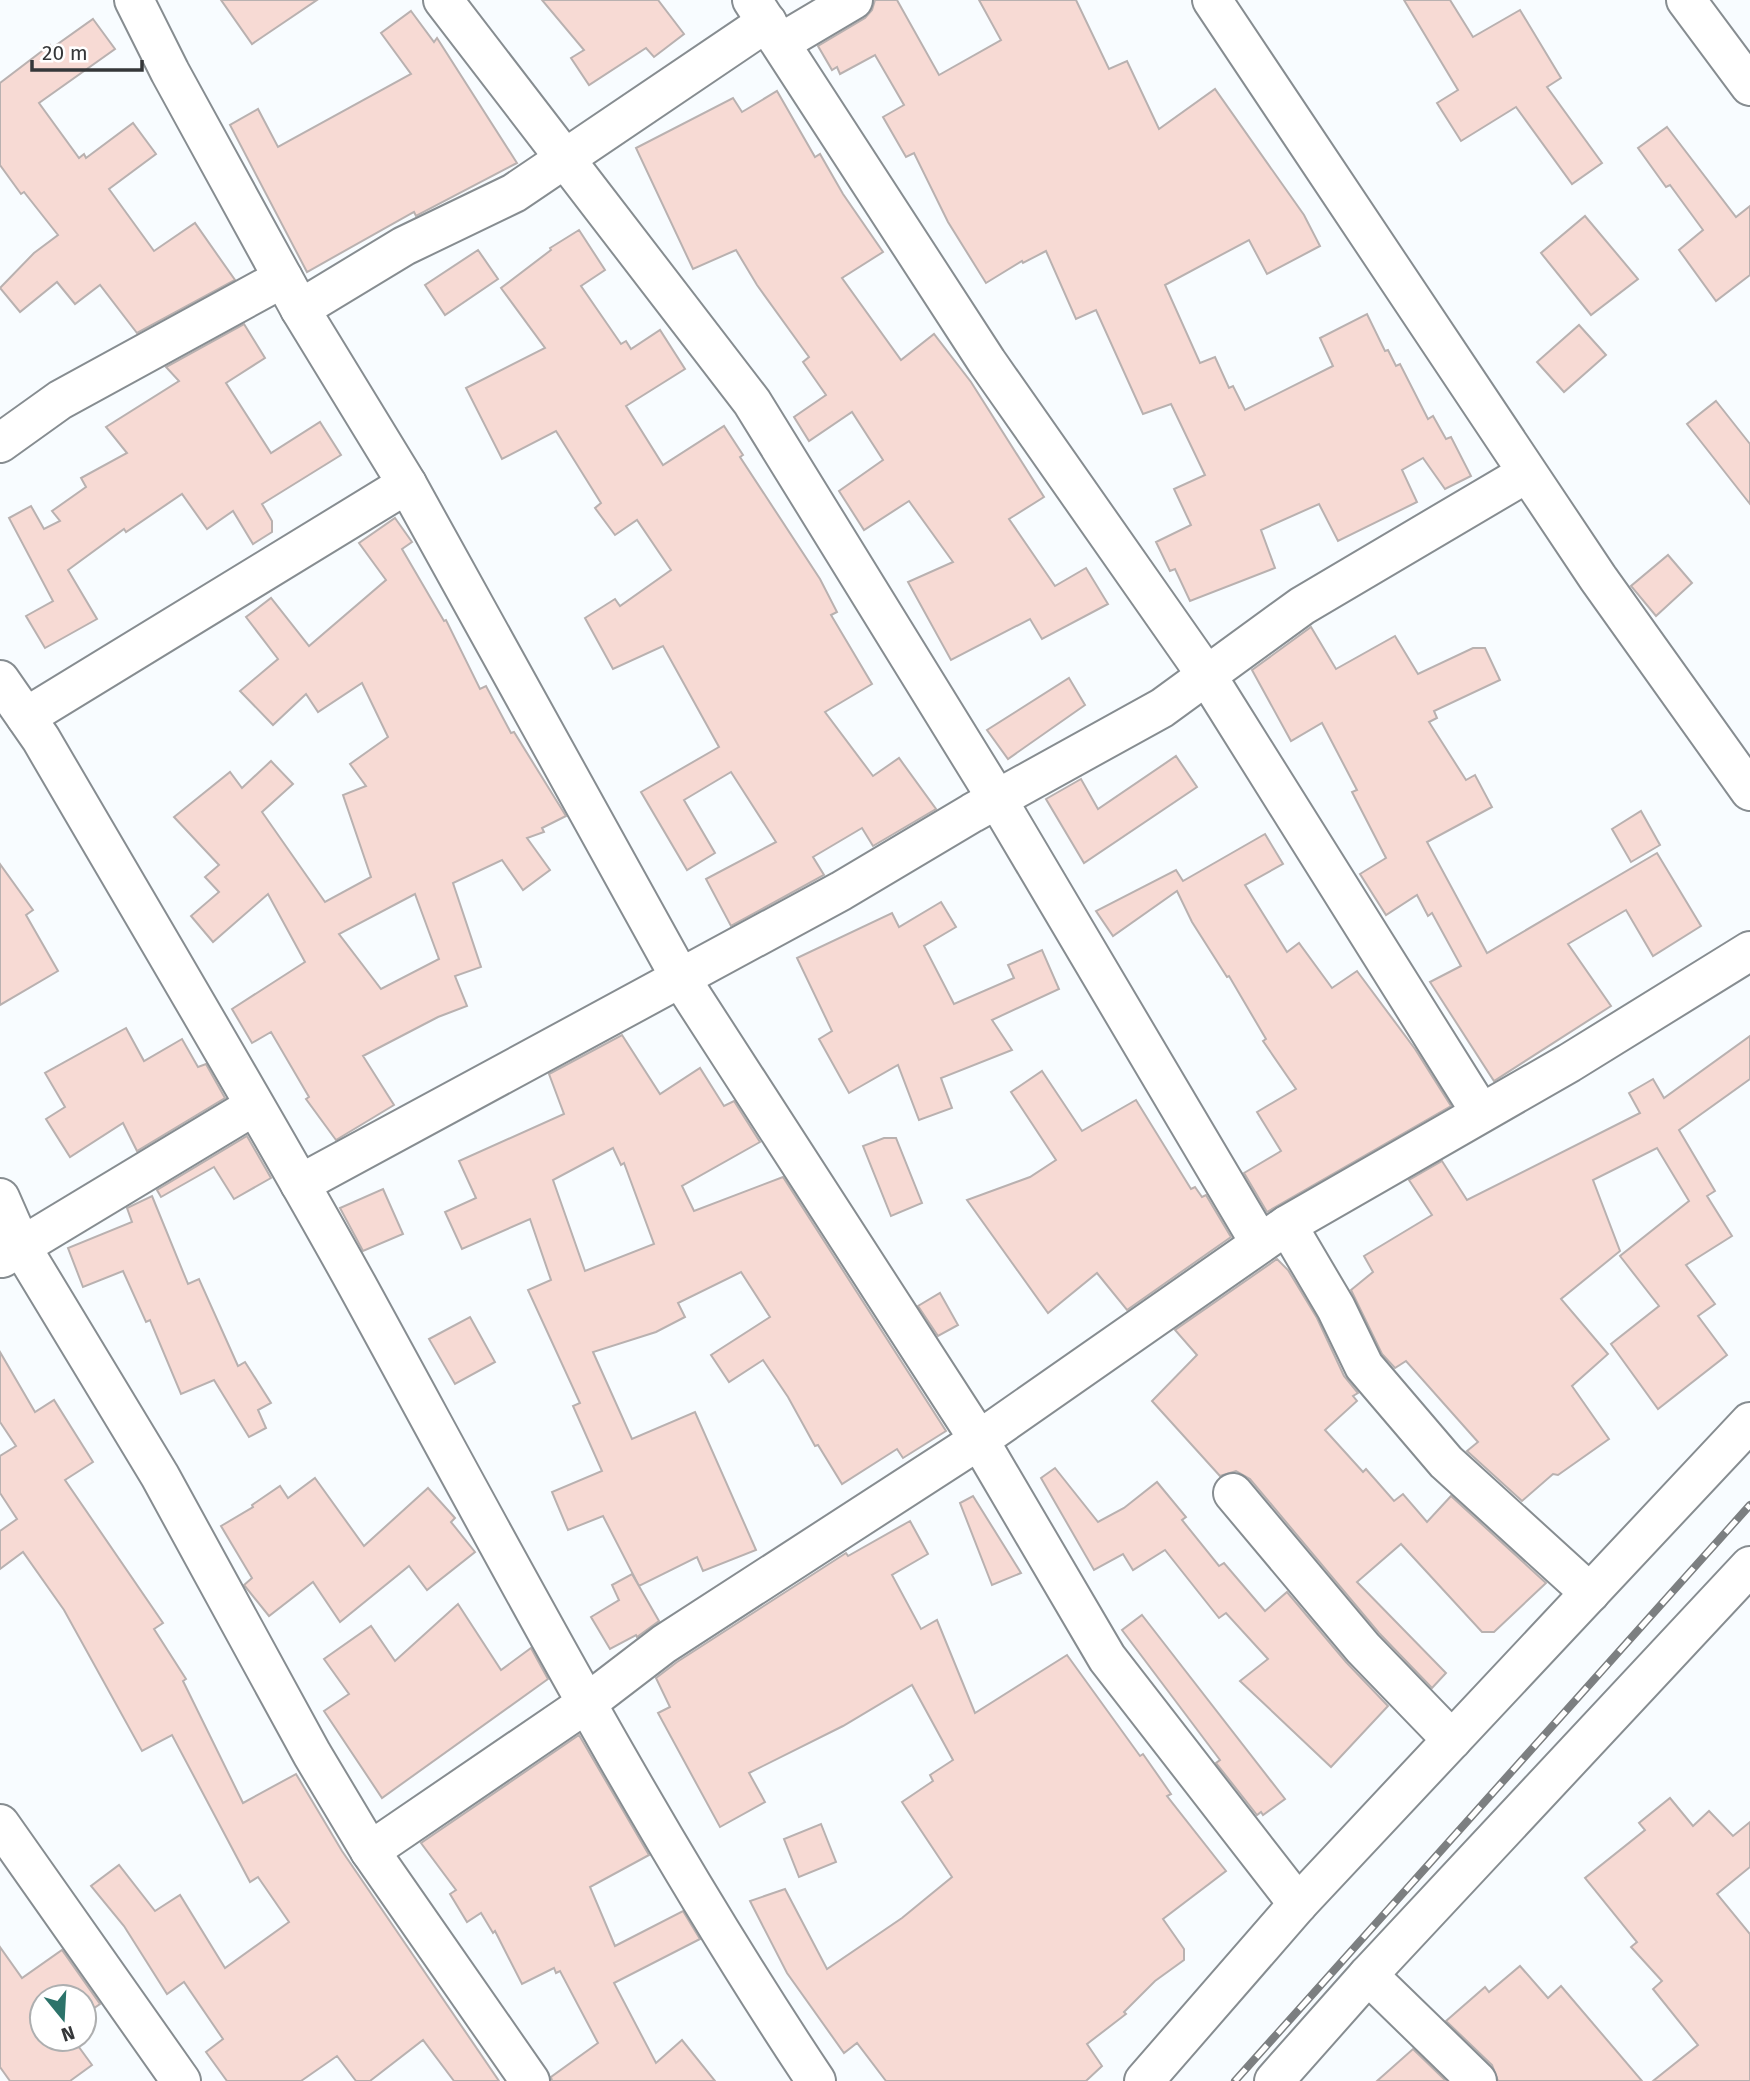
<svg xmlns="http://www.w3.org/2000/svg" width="1750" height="2081" font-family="'Fira Sans',sans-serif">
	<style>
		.building { fill: #f7dad4; stroke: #b9b1b0; stroke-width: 2; fill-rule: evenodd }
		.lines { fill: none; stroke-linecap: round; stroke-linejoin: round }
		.street-casing { stroke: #878d91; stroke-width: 42 }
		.street { stroke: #fff; stroke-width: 38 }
		.rail-casing { stroke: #7c7f81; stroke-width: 8 }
		.rail { stroke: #fff; stroke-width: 5; stroke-dasharray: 16; stroke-linecap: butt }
	</style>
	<rect width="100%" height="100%" fill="#f8fcff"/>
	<g class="building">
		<polygon points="221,0 317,0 252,44"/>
		<polygon points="542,0 658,0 684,34 654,57 646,48 589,85 571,58 584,50"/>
		<polygon points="875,0 897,0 939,75 1001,40 979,0 1076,0 1109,69 1127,61 1159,129 1215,89 1304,215 1320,246 1267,274 1249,240 1165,285 1200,363 1215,357 1229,388 1233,386 1245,410 1333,366 1320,338 1367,314 1385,351 1388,350 1396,366 1400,364 1428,419 1433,416 1446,439 1451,437 1471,476 1445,489 1423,458 1402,470 1417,502 1338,541 1319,504 1261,530 1275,568 1190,601 1175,569 1170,571 1156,542 1191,525 1174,489 1205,475 1171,404 1143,414 1096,310 1076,319 1046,251 1023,263 1022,261 986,283 948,222 914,153 906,157 883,117 904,105 875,55 840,74 837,67 832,70 818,46 865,18 872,10"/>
		<polygon points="1404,0 1450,0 1473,37 1520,10 1561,78 1547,87 1602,163 1572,184 1516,107 1461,141 1437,103 1458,90"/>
		<polygon points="411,11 434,42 437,38 517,163 416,216 414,212 307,272 230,125 258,109 278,147 411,74 381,33"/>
		<polygon points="93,19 115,49 39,103 79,158 84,154 86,158 133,123 156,154 109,189 154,251 195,223 235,280 137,333 100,285 75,304 57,282 20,312 0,288 34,253 58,235 24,192 21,194 0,165 0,83 50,45 52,48"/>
		<polygon points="777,91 815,157 820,154 843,194 883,252 842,278 901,360 934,334 971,382 1044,497 1009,519 1055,586 1086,568 1108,604 1042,639 1030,619 951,660 908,582 953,562 909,501 864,530 839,491 883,460 852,412 809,441 794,417 826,395 803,362 809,357 757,285 736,250 693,269 636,148 733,98 742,112"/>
		<polygon points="1667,127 1736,217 1750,206 1750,275 1716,301 1679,250 1703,230 1670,185 1666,187 1638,148"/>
		<polygon points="1585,216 1638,279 1591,315 1541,253"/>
		<polygon points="579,230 605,270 581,286 621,344 626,341 631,349 660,330 685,369 626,406 663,465 724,426 743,455 740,457 820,579 837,612 831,615 872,684 825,712 873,776 899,758 936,809 873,846 862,828 813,857 824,875 731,926 706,879 776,842 731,772 684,800 715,853 687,870 641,792 719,747 663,646 613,669 585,618 615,599 620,606 671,570 637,520 615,535 595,508 601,503 556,431 502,459 466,388 545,348 501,288 551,250 550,248"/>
		<polygon points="478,250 498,279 445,315 425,285"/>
		<polygon points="244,324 265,358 226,383 271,453 320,422 341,455 262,504 272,521 272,532 253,544 233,511 207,529 182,494 126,532 124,529 68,570 97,619 45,648 26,616 53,601 9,518 31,506 44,529 60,521 52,511 86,487 81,478 127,453 106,427 179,381 166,367"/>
		<polygon points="1579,325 1606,355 1564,392 1537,362"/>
		<polygon points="1716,401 1750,444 1750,504 1687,424"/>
		<path d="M395,518L412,542L402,549L444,621L446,620L480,689L486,686L511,733L514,732L566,816L542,828L544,832L527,838L550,870L523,890L502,860L453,883L481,967L455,976L467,1006L438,1017L363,1056L394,1105L336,1140L306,1099L309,1097L271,1032L252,1043L232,1009L305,962L268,894L213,942L191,916L219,892L205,877L219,865L174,817L230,772L242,788L271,761L293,784L262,812L325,902L371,877L343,795L366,786L350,764L388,737L362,683L318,712L306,694L273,725L240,691L278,659L246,617L271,598L309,646L386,580L359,543ZM415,894L439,959L381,989L339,934Z"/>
		<polygon points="1668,555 1692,583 1656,616 1631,586"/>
		<polygon points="1311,627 1336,669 1395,636 1418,674 1473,648 1485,648 1500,680 1434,711 1437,718 1429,722 1466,780 1475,775 1492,807 1427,842 1487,953 1657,853 1701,926 1653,956 1626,910 1568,944 1611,1006 1494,1081 1430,982 1461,966 1432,913 1428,916 1417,895 1386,915 1360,874 1386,858 1352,792 1357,790 1322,723 1291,741 1252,670"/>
		<polygon points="1069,678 1085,705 1008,759 987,730"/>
		<polygon points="1176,756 1197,787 1084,863 1046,799 1081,779 1098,809"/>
		<polygon points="1641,811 1660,845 1631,862 1612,829"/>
		<polygon points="1265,834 1283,864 1245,885 1287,952 1299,943 1332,988 1357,971 1415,1049 1451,1106 1267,1212 1244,1173 1281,1151 1257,1112 1296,1089 1263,1041 1266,1039 1229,976 1227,977 1192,922 1177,891 1113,936 1096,911 1176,870 1183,881"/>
		<polygon points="0,864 33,910 26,915 58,971 0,1005"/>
		<polygon points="941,902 956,927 924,946 954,1004 1014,978 1008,965 1042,950 1059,989 992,1020 1012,1050 941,1078 952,1108 919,1120 898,1065 849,1093 819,1039 832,1031 797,958 892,913 899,927"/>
		<polygon points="126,1028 144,1061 182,1039 198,1067 206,1064 225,1098 137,1151 123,1123 70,1157 46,1119 65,1107 45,1073"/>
		<path d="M622,1035L660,1094L700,1068L724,1106L734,1101L760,1142L682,1186L694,1211L783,1177L946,1431L903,1458L897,1449L842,1484L818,1445L815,1446L788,1397L763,1360L729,1382L711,1355L770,1317L741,1272L678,1303L685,1317L656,1332L593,1352L632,1439L695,1412L756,1550L703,1571L697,1557L639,1586L603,1516L568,1530L552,1492L602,1471L573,1406L580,1403L528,1290L551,1280L530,1219L462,1249L445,1212L476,1198L459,1161L564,1114L549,1074ZM613,1148L621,1165L624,1163L654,1244L585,1271L553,1180Z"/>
		<polygon points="1750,1036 1750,1079 1679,1130 1715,1191 1707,1196 1732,1236 1686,1265 1715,1304 1698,1316 1727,1355 1658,1409 1611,1344 1659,1306 1620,1256 1689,1201 1657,1148 1593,1180 1620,1251 1561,1299 1608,1354 1572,1386 1609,1439 1558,1475 1553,1474 1522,1501 1467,1451 1478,1442 1406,1361 1395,1368 1382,1354 1351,1290 1373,1272 1364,1256 1432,1215 1409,1180 1442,1161 1467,1200 1640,1113 1629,1093 1653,1079 1664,1098"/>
		<polygon points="1042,1071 1082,1131 1136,1100 1191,1189 1195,1187 1202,1197 1206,1195 1231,1237 1127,1310 1097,1273 1048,1313 967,1200 1030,1177 1056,1160 1011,1092"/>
		<polygon points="247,1136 271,1178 234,1199 214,1167 161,1197 157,1190"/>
		<polygon points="884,1138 896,1138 922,1203 891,1216 863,1146"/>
		<polygon points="383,1189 403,1234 363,1251 340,1208"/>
		<polygon points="152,1196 188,1284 199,1279 238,1366 245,1362 271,1403 258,1410 266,1428 249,1437 214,1380 181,1394 150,1320 146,1322 123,1271 83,1287 68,1248 132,1222 127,1208"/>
		<polygon points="1277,1259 1288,1270 1317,1318 1344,1376 1358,1393 1353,1396 1357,1401 1325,1430 1363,1472 1366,1469 1394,1501 1403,1494 1427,1522 1451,1496 1546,1583 1494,1632 1482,1632 1401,1544 1357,1582 1446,1673 1432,1688 1379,1633 1250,1479 1236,1471 1220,1476 1152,1401 1197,1355 1175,1330"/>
		<polygon points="940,1293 958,1325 938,1336 918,1306"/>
		<polygon points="470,1317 495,1362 455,1384 429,1339"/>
		<polygon points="0,1352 35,1412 54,1400 93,1462 65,1480 163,1623 154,1629 186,1679 183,1681 243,1803 296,1774 342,1851 499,2081 454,2081 423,2040 370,2081 356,2081 337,2056 301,2081 227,2081 206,2052 223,2039 184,1982 167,1994 124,1926 91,1886 119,1865 155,1911 180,1895 225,1968 289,1922 258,1877 250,1882 172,1735 142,1751 64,1610 23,1552 0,1569 0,1531 17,1519 0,1493 0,1456 16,1446 0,1422"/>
		<polygon points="1055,1468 1098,1522 1124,1508 1157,1482 1186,1517 1182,1520 1219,1566 1224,1563 1265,1611 1287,1592 1346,1662 1388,1706 1331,1767 1240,1681 1268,1659 1226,1613 1219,1618 1165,1550 1133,1570 1123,1554 1094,1570 1041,1478"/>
		<polygon points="315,1478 364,1546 428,1488 455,1518 451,1522 475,1552 427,1590 409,1566 340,1622 313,1582 269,1616 244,1585 252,1578 221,1526 253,1507 252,1505 280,1486 288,1498"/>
		<polygon points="973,1496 1021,1573 992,1585 960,1503"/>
		<polygon points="910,1521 928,1554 892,1575 921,1629 937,1620 975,1713 1067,1655 1140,1756 1143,1754 1171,1794 1167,1796 1226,1871 1163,1919 1184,1949 1184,1960 1155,1981 1124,2012 1126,2014 1087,2044 1102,2066 1086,2081 886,2081 857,2043 844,2053 787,1973 750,1901 785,1889 827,1969 902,1918 952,1877 902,1802 933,1781 930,1775 953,1760 912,1685 843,1726 749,1773 765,1802 720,1827 658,1713 670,1707 656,1678 677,1662 846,1553 848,1556"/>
		<polygon points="632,1574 659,1621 637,1637 636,1635 610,1649 591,1617 619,1600 612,1585"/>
		<polygon points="458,1604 501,1670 531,1648 548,1679 382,1798 324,1711 349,1694 324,1659 371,1626 395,1661"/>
		<polygon points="1142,1615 1285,1799 1263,1815 1261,1812 1257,1815 1216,1763 1220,1760 1122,1630"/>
		<polygon points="579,1735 649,1855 590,1887 615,1946 683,1911 700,1939 614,1983 656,2063 682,2040 715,2081 552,2081 551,2077 598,2043 560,1971 556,1973 554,1968 522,1984 495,1931 493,1933 481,1913 467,1922 450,1894 456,1890 421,1843"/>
		<polygon points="1670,1798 1693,1826 1709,1811 1733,1836 1750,1822 1750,1867 1717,1894 1750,1934 1750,2081 1653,2081 1698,2045 1653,1989 1662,1981 1631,1947 1637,1942 1585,1878 1645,1830 1639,1823"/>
		<polygon points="821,1824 836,1862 799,1877 784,1839"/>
		<polygon points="0,1947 22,1978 62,1950 100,2004 84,2015 84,1997 42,1997 42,2039 73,2039 92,2065 70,2081 10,2081 0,2067"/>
		<polygon points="1520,1966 1548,1998 1561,1986 1642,2081 1498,2081 1492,2065 1446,2021 1485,1987 1489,1992"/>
		<polygon points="1413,2049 1446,2081 1377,2081"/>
	</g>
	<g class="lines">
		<defs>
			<g id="street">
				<polyline points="134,0 170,72 300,309 407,484 681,979 979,1440 1107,1658 1298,1904"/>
				<polyline points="443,0 752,402 997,799 1260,1243"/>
				<polyline points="752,0 987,362 1207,676 1481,1113"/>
				<polyline points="1212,0 1598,578 1750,791"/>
				<polyline points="1686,0 1750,86"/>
				<polyline points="782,42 853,0"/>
				<polyline points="300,309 404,246 514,193 767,22"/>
				<polyline points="0,443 60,400 283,278"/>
				<path d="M0,680L41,739C147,921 255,1101 357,1285C504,1553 646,1826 816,2081"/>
				<polyline points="26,717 407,484"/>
				<polyline points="300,1184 841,891 972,813 1162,708 1302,606 1527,473"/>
				<polyline points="0,1198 22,1248 160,1476 312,1754 370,1851 530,2081"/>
				<polyline points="1287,1225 1336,1308 1364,1366 1446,1462 1590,1593"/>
				<polyline points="2,1258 254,1106"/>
				<polyline points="1233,1493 1363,1648 1452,1740"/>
				<polyline points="0,1824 181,2081"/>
				<polyline points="370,1851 587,1703 664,1644 979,1440 1287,1225 1569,1063 1750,951"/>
				<polyline points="1368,1975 1477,2081"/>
				<polyline points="1144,2081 1298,1904 1750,1422"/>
				<polyline points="1274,2081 1368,1975 1750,1566"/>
			</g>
		</defs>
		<use href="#street" class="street-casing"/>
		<use href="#street" class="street"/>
		<defs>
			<polyline id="rail" points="1235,2081 1750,1505"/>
		</defs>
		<use href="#rail" class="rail-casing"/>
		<use href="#rail" class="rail"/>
	</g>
	<g transform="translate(63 2018) rotate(162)"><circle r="33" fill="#ffffff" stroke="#aeafb0" stroke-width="2"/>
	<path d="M0-5L12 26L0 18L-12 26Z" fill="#2c736a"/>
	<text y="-10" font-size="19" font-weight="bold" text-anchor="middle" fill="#353739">N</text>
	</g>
	<path d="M32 60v10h110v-10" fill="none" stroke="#353739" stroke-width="3.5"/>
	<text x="42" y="60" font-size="21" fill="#353739" stroke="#ffffff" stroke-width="5" paint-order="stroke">20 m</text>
</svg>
